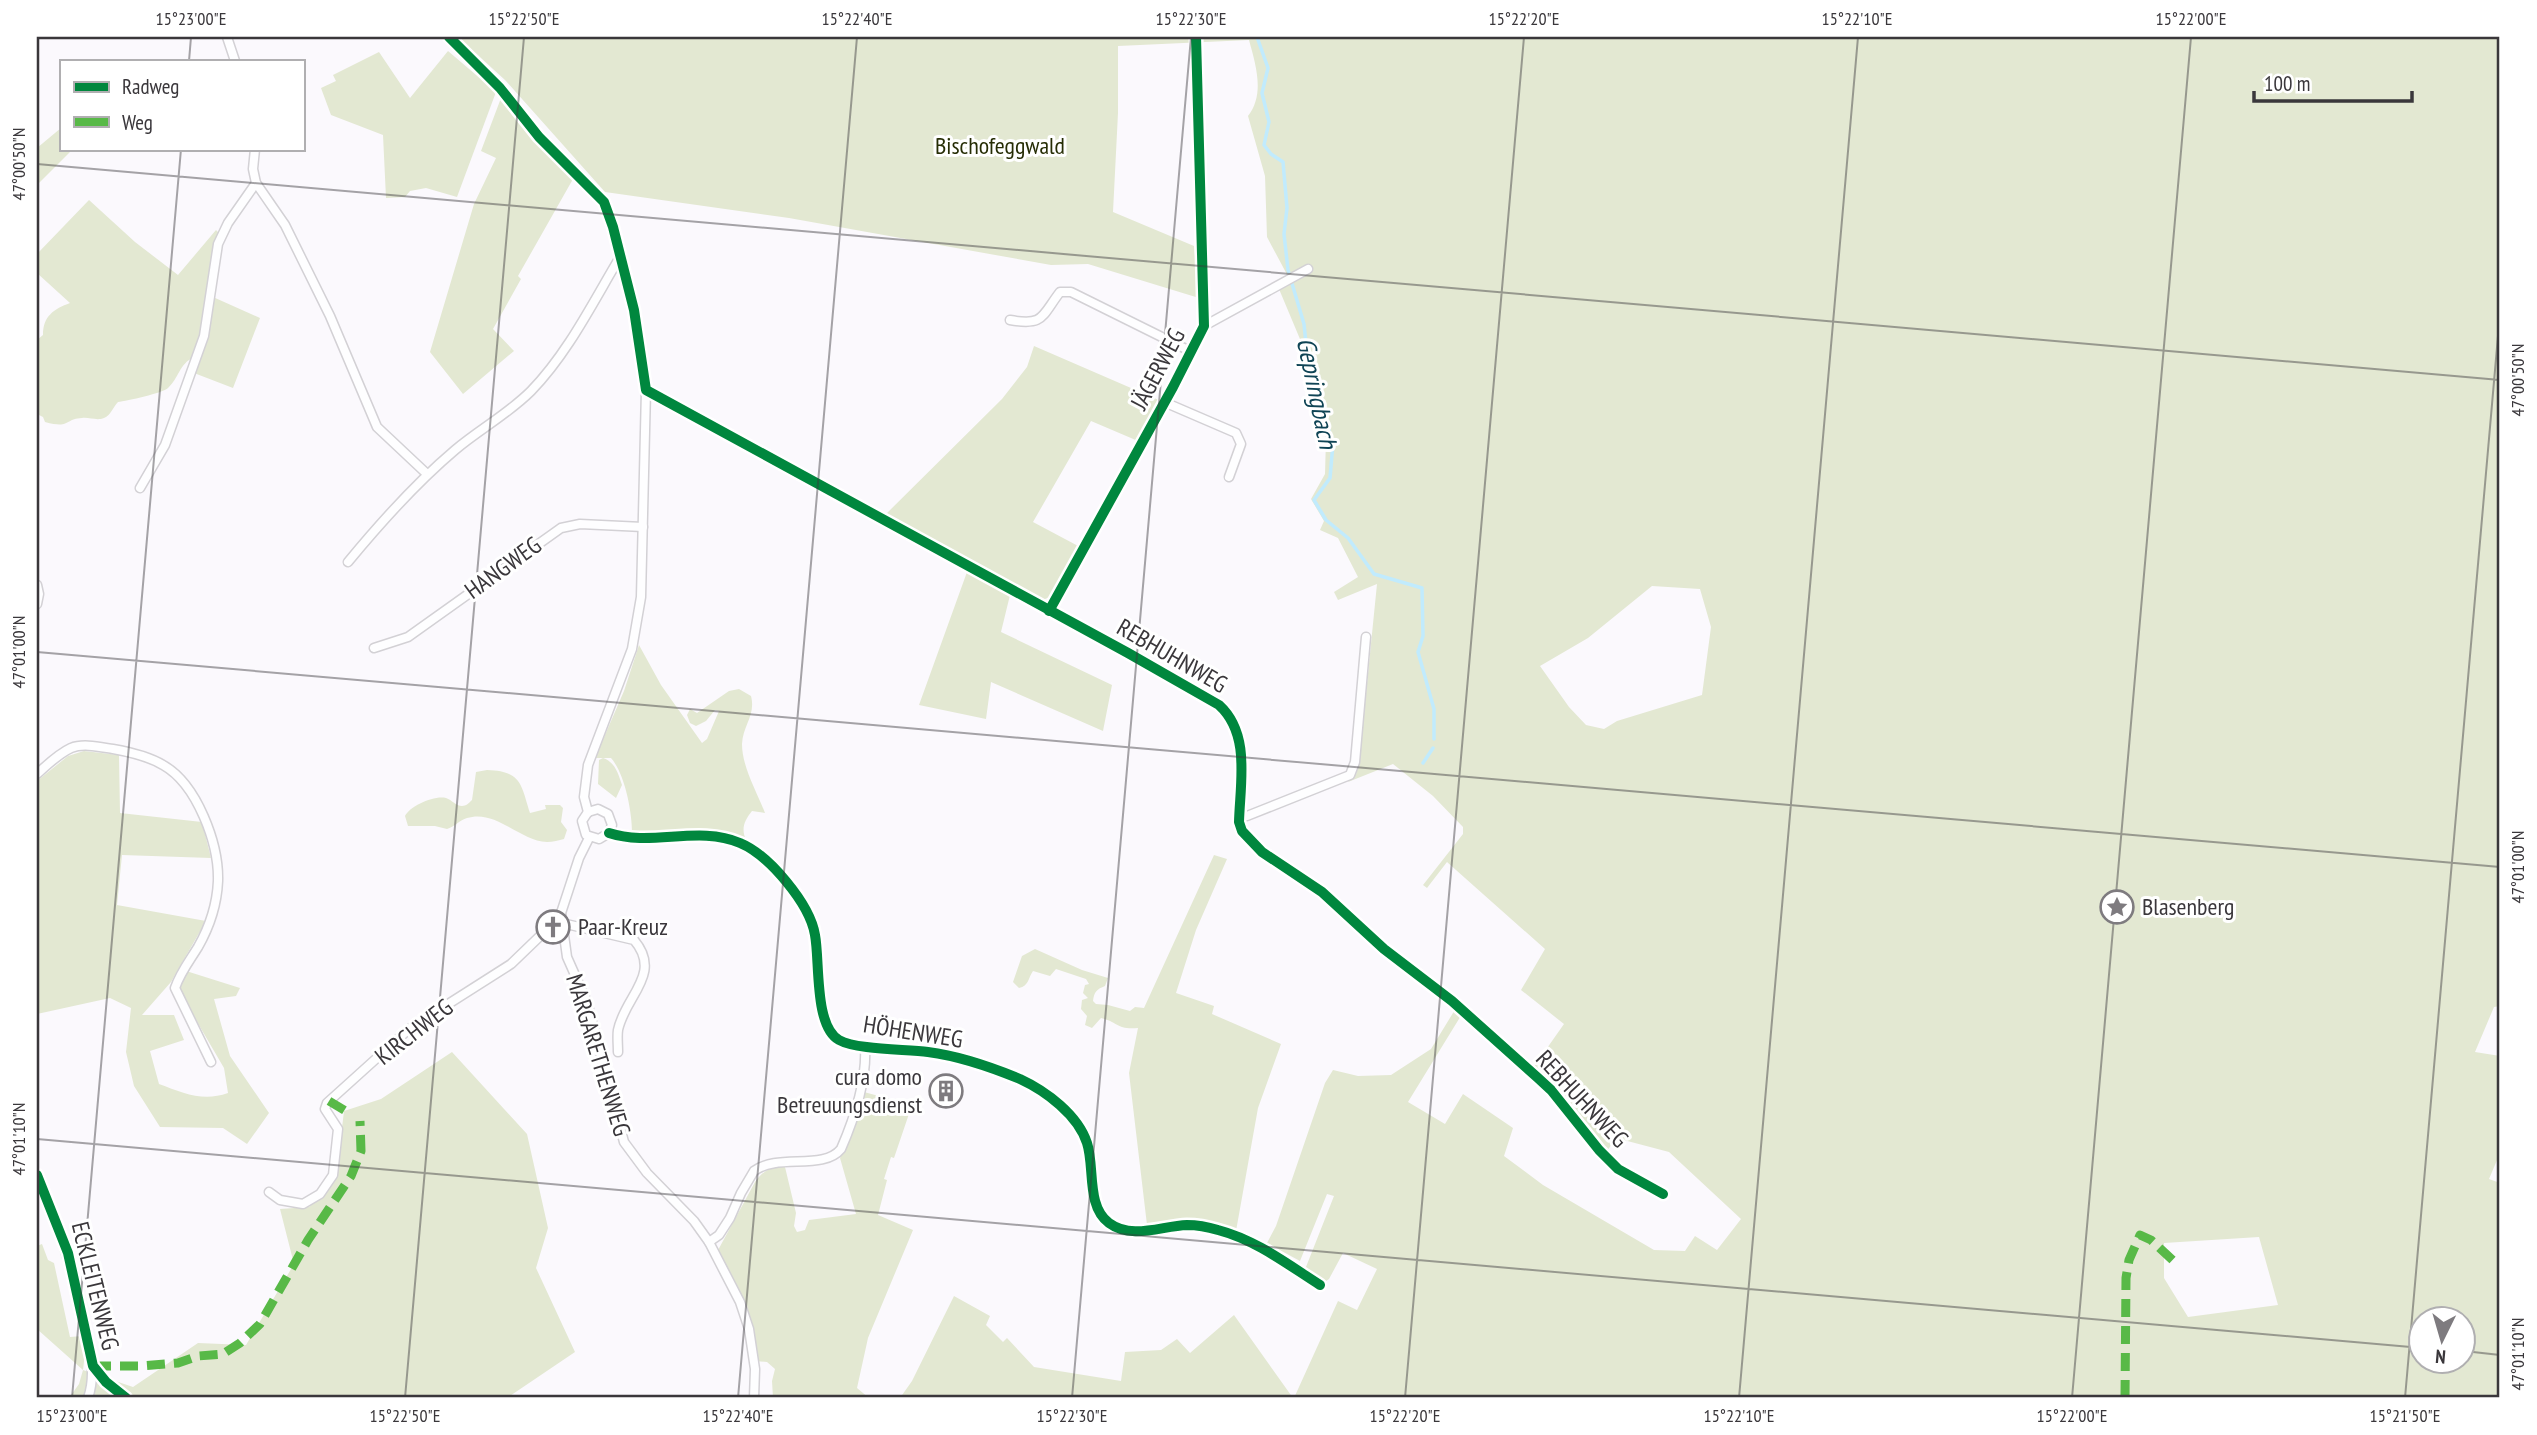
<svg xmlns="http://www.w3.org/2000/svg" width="2537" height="1435" font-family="'PT Sans Narrow',sans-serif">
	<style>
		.green { fill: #e3e8d2; fill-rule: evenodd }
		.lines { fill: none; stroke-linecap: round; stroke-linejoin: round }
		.stream { stroke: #c1ebfd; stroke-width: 3.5 }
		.minor-casing { stroke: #d3d1d5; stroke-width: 11 }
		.minor { stroke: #fefeff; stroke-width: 8 }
		.quiet { stroke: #58b947; stroke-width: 9; stroke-dasharray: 18 9; stroke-linecap: butt }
		.cycleway-casing { stroke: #fff; stroke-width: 15 }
		.cycleway { stroke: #00873e; stroke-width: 10 }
		.ticks { fill: none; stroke: #3a373b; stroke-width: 2; stroke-opacity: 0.45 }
		.labels { text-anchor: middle; stroke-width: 6; stroke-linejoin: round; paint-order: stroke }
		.park-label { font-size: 24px; fill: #262d05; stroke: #fff }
		.street-label { font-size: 24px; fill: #3a373b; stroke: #fff }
		.poi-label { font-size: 24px; fill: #3a373b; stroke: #fff; text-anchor: start }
		.water-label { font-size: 26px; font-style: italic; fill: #0f4455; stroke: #fff }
		.neatline { fill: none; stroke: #3a373b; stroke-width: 2.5 }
		.ticks-label { font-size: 18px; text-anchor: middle; fill: #3a373b }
	</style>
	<rect width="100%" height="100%" fill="#fbf9fd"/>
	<g class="green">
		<path d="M458,37H2500V1006L2494,1007L2475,1052L2500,1056V1153L2489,1179L2500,1183V1398H1294L1338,1301L1357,1310L1377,1269L1343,1253L1329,1279L1322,1284L1304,1272L1334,1196L1327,1194L1300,1261L1267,1243L1276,1226L1325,1083L1333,1070L1358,1076L1391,1075L1431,1049L1456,1008L1462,1014L1408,1102L1445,1124L1463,1094L1513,1128L1504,1156L1543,1185L1654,1250L1685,1251L1695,1236L1717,1250L1741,1219L1669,1152L1616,1138L1605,1154L1533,1068L1564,1024L1521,990L1545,949L1447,862L1427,888L1423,885L1463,834V827L1433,796L1393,764L1348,782L1356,774L1359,763L1377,584L1338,600L1334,592L1358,577L1338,538L1320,530L1324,521L1311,499L1325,474L1326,438L1313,399L1318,382L1279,289L1291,282L1267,237L1265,176L1248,116C1265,94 1256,66 1249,40L1118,46V113L1113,212L1194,246L1199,298L1088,264L1051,265L789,218L605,192L505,80ZM1652,586L1700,589L1711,627L1702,695L1617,721L1604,729L1586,725L1569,707L1540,666L1588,638ZM2259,1237L2278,1305L2188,1317L2164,1278V1243ZM2422,1320H2464V1362H2422Z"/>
		<polygon points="448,51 496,92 457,197 426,188 410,191 405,197 386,198 383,135 331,115 321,88 336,81 333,75 379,52 410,98"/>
		<polygon points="501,98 535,141 573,179 518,276 521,279 493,329 514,351 463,394 430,352 474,204 496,158 481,151"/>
		<polygon points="61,128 61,149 73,149 37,185 37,148"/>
		<path d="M89,200L135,242L178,275L216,230L219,233L210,265L205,321L194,357C179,364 179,378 168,388C163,393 127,401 118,402C113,407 111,415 104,418C97,421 89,417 82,418C64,419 71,429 45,422L43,417L37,414V340L43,335C43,316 54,309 70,303L37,273V254Z"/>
		<polygon points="213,297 260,318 233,388 194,373 209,329"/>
		<path d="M1034,346L1161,401L1138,441L1091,421L1033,522L1080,547C1071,563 1057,604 1037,600L884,516L1002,399L1027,367Z"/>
		<polygon points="967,572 1010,595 1001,632 1112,685 1103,731 991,682 986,719 919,705"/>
		<path d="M639,645L661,685L702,743L707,739L719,711L715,710L706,721L696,726L690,723L687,715L690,709L697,713L729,691L739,689L751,696C756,715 743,725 742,744C742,767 757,792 765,813L752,811C744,821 741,829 746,840C713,823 668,835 632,833C632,812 625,774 611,758H595L624,691Z"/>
		<path d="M84,751L119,755L120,813L202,822L211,858L122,855L117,905L206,921L171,982L142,1015H174L184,1040L150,1051L159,1084C183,1093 203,1102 228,1093L224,1068L179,991L183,970L240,988L236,996L214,999L230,1056L269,1113L247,1144L223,1128L160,1127L134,1086L126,1052L131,1008L110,998L37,1014V781L68,756Z"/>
		<path d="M603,758C615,762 618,773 622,785L616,798L598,784L599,760Z"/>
		<path d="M487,770C522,771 521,785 530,813L546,809L545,805H560L563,808L561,822L567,830L564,839C559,840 553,842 547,842C520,841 496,809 467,818C460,820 454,827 447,829L435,826H408L405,816C410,806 434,795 446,798C452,800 456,806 462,806C466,806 469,803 472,800L476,772Z"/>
		<path d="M1214,855L1227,859L1196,930L1176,993L1214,1006L1212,1014L1281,1044L1258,1108L1236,1231C1207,1217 1178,1221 1147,1225L1129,1073L1138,1028C1117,1030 1118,1022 1101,1018L1092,1028L1085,1025L1087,1016L1081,1009L1082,1000L1088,998L1083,993L1085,985L1089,984L1086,979L1056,969L1050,976L1033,971C1028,978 1029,986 1019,988L1013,982L1022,956L1035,949L1082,970L1108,978L1105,986C1097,989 1094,992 1093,1001L1096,1004L1108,1005L1130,1011L1135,1007L1144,1008Z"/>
		<polygon points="452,1052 527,1134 548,1228 536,1268 575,1352 507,1398 69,1398 79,1384 83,1370 37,1329 37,1246 42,1244 48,1260 54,1263 70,1337 82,1336 85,1353 83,1370 133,1387 198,1343 246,1345 294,1264 280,1209 309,1207 336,1179 344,1111 381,1099"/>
		<path d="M864,1092L912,1105L894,1158L891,1157L884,1179L887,1180L878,1215L913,1230L868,1338L857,1388L869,1398H773L772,1381L775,1369L767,1362L754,1361L749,1329L717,1252L755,1182C764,1170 770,1167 785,1167L796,1213L794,1226L797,1232L805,1230L809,1220L856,1214L840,1158L849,1142Z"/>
		<polygon points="954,1296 990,1316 986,1325 1003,1342 1007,1338 1034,1367 1121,1381 1125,1352 1161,1350 1177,1339 1190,1353 1234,1315 1293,1398 900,1398 912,1381"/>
	</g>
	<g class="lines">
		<g class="stream">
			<polyline points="1257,37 1268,68 1262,93 1269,122 1264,145 1271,154 1283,162 1287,208 1284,234 1288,270 1304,324 1307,353 1317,378 1319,400 1333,443 1330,478 1314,500 1326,520 1348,538 1374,574 1422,588 1423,636 1418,652 1434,709 1434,739"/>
			<polyline points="1423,763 1433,748"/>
		</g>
		<defs>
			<g id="minor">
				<polyline points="227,37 235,61"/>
				<polyline points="449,37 500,88 539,137 604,202 613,227 634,310 646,390 641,597 632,649 588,765 584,797 588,812"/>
				<polyline points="255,149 253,169 256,183 285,225 330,316 377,427 427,474"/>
				<path d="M1010,320C1044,326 1041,317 1060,292H1071L1192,352"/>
				<polyline points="1204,326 1308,269"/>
				<path d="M646,390L1128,653L1219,705C1251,734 1240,783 1239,822L1242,831L1262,852L1322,892L1384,949L1452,1001L1538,1078L1551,1090L1599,1150L1618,1169L1663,1194"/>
				<polyline points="1164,402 1236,433 1241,444 1229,477"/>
				<polyline points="140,488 165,445 204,336 218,244 228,223 256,183"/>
				<path d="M348,562C381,522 416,483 455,450C480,429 508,414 531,391C568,353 593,302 620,257"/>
				<polyline points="37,585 39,594 37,604"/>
				<polyline points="1049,611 1173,387 1204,326 1196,37"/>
				<polyline points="374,648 408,637 561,528 580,524 643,527"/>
				<path d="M37,774C47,765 58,754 71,748C83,743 100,747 113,749C130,752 148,756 163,765C197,784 219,844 218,881C217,904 210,926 198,947C190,960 180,973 175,988L211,1062"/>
				<polyline points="588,812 582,821 586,835 599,839 609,833"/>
				<polyline points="588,812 598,809 608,814 612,825 609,833"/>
				<polyline points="1239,816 1247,816 1350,775 1355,762 1366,637"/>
				<path d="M609,833C651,847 699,825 740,843C769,855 810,904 815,935C820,961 814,1026 839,1040C857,1050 906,1049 928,1052C959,1056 991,1067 1020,1079C1046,1091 1078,1115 1087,1143C1095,1167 1086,1206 1109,1223C1132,1240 1161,1226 1187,1225C1197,1225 1208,1227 1218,1230C1256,1240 1287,1264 1320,1285"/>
				<polyline points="561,913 567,957 587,1002 624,1142 647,1173 694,1221 709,1242 740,1302 749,1329 755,1369 754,1398"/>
				<path d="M562,923L634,940C663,974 625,996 618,1030C617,1036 618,1045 618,1052"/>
				<path d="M37,1175C58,1222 72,1268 83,1319C89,1346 97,1372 88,1398"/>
				<polyline points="269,1192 280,1200 303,1204 320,1194 333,1175 338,1129 325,1109 327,1103 409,1029 511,964 538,938 561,913 579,858 589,838"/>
				<path d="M709,1242L719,1235L730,1218L741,1193L754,1171C778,1153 823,1171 841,1149C854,1119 867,1079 865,1046"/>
				<polyline points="93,1366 106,1382 126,1398"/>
			</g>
		</defs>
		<use href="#minor" class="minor-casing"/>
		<use href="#minor" class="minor"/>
		<g class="quiet">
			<polyline points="329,1101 349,1113"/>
			<polyline points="93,1366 140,1366 178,1363 198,1356 223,1354 240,1343 260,1324 308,1240 351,1176 361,1151 360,1121"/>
			<polyline points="2125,1398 2126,1278 2129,1260 2140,1235 2151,1240 2178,1265"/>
		</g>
		<defs>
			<g id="cycleway">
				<path d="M449,37L500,88L539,137L604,202L613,227L634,310L646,390L1128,653L1219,705C1251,734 1240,783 1239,822L1242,831L1262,852L1322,892L1384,949L1452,1001L1538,1078L1551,1090L1599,1150L1618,1169L1663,1194"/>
				<polyline points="1049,611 1173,387 1204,326 1196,37"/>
				<path d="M609,833C651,847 699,825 740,843C769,855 810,904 815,935C820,961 814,1026 839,1040C857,1050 906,1049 928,1052C959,1056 991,1067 1020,1079C1046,1091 1078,1115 1087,1143C1095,1167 1086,1206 1109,1223C1132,1240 1161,1226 1187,1225C1197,1225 1208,1227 1218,1230C1256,1240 1287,1264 1320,1285"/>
				<polyline points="37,1175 68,1253 93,1366 106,1382 126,1398"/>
			</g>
		</defs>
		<use href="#cycleway" class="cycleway-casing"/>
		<use href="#cycleway" class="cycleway"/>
	</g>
	<path class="ticks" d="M189,61L191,37M37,164L2500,380M37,652L2500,867M37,1139L2422,1348M2464,1351L2500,1355M72,1398L181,149M405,1398L524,37M738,1398L857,37M1072,1398L1191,37M1405,1398L1524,37M1739,1398L1858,37M2072,1398L2191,37M2405,1398L2500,313"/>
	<defs>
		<symbol id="sight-ring" viewBox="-11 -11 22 22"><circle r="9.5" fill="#fff" stroke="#7e7b7f" stroke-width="1.5"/><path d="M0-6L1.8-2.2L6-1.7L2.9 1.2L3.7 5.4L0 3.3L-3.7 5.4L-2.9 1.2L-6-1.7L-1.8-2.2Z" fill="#7e7b7f"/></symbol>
		<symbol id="church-ring" viewBox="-11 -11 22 22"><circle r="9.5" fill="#fff" stroke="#7e7b7f" stroke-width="1.5"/><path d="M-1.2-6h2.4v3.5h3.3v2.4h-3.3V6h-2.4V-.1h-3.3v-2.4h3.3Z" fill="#7e7b7f"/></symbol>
		<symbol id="building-ring" viewBox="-11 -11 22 22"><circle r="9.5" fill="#fff" stroke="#7e7b7f" stroke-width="1.5"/><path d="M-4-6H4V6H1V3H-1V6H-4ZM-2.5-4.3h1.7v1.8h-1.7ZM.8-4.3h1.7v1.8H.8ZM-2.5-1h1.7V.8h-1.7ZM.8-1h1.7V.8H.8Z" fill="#7e7b7f"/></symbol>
	</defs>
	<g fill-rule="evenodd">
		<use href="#sight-ring" x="2098" y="888" width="38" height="38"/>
		<use href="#church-ring" x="534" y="908" width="38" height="38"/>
		<use href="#building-ring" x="927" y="1072" width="38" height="38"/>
	</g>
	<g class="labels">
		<g class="park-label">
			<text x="1000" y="154">Bischofeggwald</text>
		</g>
		<g class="street-label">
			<text transform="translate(1158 369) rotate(-62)" y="8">JÄGERWEG</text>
			<text transform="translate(503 568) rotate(-36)" y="8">HANGWEG</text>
			<text transform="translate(1172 656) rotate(30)" y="8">REBHUHNWEG</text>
			<text transform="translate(414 1032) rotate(-38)" y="8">KIRCHWEG</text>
			<text transform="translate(913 1032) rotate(9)" y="8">HÖHENWEG</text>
			<text transform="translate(598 1055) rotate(73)" y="8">MARGARETHENWEG</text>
			<text transform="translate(1582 1099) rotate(47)" y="8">REBHUHNWEG</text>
			<text transform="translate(95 1286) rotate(76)" y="8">ECKLEITENWEG</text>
		</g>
		<g class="poi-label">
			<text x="2142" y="915">Blasenberg</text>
			<text x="578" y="935">Paar-Kreuz</text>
			<text x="922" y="1085" text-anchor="end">cura domo<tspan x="922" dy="28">Betreuungsdienst</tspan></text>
		</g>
		<g class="water-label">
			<text transform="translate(1317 393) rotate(78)" y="9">Gepringbach</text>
		</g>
	</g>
	<rect width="2537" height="1435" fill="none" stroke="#ffffff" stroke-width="77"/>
	<rect x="60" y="60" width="245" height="91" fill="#ffffff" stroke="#b0afb1" stroke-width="2"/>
	<rect x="74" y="82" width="35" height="10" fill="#00873e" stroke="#b0afb1" stroke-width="2"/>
	<text x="122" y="94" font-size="21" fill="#3a373b">Radweg</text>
	<rect x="74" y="117" width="35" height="10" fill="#58b947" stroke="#b0afb1" stroke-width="2"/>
	<text x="122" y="130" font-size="21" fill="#3a373b">Weg</text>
	<g transform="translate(2442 1340) rotate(185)"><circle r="33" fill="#ffffff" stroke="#b0afb1" stroke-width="2"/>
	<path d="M0-5L12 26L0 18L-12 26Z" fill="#7e7b7f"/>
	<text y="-10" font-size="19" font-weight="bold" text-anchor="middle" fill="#3a373b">N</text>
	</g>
	<path d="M2254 91v10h158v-10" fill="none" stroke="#3a373b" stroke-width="3.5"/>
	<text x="2264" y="91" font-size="21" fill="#3a373b" stroke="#ffffff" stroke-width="5" paint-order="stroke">100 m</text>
	<rect x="38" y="38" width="2460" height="1358" class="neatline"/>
	<g class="ticks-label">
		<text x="191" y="25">15°23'00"E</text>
		<text x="524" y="25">15°22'50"E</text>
		<text x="857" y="25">15°22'40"E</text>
		<text x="1191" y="25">15°22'30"E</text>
		<text x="1524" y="25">15°22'20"E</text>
		<text x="1857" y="25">15°22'10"E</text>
		<text x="2191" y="25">15°22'00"E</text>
		<text transform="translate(19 164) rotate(-90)" y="6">47°00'50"N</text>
		<text transform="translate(2518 380) rotate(-90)" y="6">47°00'50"N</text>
		<text transform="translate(19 652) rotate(-90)" y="6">47°01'00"N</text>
		<text transform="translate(2518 867) rotate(-90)" y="6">47°01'00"N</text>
		<text transform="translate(19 1139) rotate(-90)" y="6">47°01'10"N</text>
		<text transform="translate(2518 1354) rotate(-90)" y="6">47°01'10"N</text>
		<text x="72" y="1422">15°23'00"E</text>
		<text x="405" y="1422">15°22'50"E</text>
		<text x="738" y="1422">15°22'40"E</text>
		<text x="1072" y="1422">15°22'30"E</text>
		<text x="1405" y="1422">15°22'20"E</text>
		<text x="1739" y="1422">15°22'10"E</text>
		<text x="2072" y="1422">15°22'00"E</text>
		<text x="2405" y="1422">15°21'50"E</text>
	</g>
</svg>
